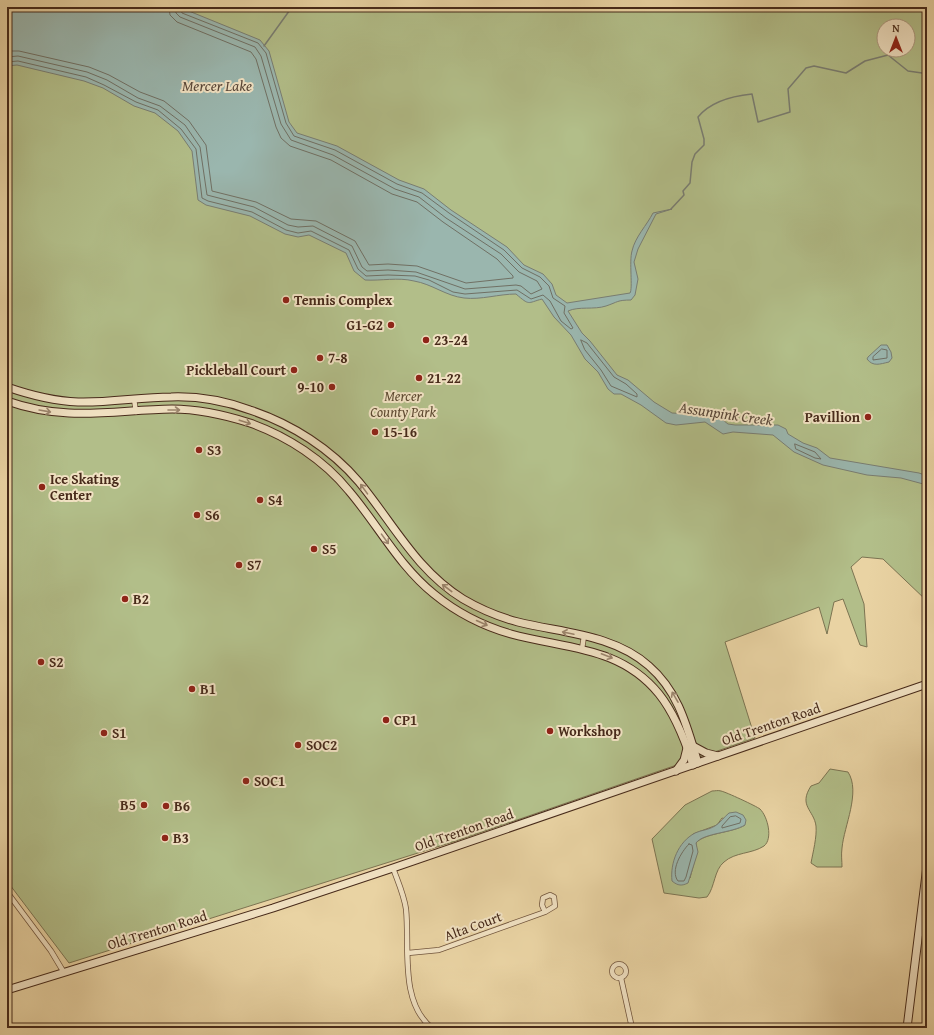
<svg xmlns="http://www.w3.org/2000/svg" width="934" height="1035" font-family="'Gentium Book Plus',serif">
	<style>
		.green { fill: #b2be89; stroke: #7c7452; fill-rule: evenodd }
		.water { fill: #9ab6ae; stroke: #797e73 }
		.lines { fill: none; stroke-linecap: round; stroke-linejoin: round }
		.shore { stroke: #707064; stroke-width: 1 }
		.stream { stroke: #797e73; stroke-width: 1.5 }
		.street-casing { stroke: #70543c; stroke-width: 6 }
		.secondary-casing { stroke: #472a1a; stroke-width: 9 }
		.street { stroke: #f1e2c3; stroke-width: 4.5 }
		.secondary { stroke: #f1e2c3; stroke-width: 7 }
		.oneway { stroke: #9c866e }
		.poi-dot { fill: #8f2418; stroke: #f1e2c3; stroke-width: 1.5 }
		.labels { text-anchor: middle; stroke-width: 4; stroke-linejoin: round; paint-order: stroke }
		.poi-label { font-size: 14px; font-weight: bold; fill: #472a1a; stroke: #f1e2c3; text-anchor: start }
		.park-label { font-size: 14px; font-style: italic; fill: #5c4830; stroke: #f1e2c3 }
		.street-label { font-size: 14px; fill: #472a1a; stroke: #f1e2c3 }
		.water-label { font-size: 15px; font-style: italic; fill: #584638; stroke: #f1e2c3 }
	</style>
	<rect width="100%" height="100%" fill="#e9d3a3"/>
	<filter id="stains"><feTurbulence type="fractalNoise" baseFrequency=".005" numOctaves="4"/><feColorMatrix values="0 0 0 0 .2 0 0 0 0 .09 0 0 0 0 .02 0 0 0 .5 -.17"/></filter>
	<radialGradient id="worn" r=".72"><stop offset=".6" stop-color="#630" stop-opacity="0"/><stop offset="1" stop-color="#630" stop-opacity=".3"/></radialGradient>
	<g class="green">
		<path d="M7,7H927V601L883,559L862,557L851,567L864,604L867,647L860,645L843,599L834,602L827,634L819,607L725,642L755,738L456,841L69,963L7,881ZM884,26H908V50H884Z"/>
		<path d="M830,769L848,772C861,792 844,826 842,848C841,855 842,861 842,867H817L811,863C813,852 817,837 816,826C814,810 798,806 811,786L819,783Z"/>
		<path d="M712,791C715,791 718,790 721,791C726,792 756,806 760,809C768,817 773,839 764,846C752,854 735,852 724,862C714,870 715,887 707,897L699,898L664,893L652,839L685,805ZM722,818L745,825C732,833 704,833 696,843L697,852L690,878L693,834L717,825Z"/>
	</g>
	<g class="water">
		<path d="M7,7H179L260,40L269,51L289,122L297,133L337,146L399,180L424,189L451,210L507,247L524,265L543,274L552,284L556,295L567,303L630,293C633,289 629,261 632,251C635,237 647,225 653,213L672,209L656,214L638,249L634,262L638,279L635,295L631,300C617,300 618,302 606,306C594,310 579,306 568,311L582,333L590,341L617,375L628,380L654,402L672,413L708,415L719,417L728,424L735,425H778L786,429L788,434L803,443L817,448L830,458L919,473L927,476V485L901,478L867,475L823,465L794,452L773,435L733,432L723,434L705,422L676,425L666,423L641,405L621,394H614L608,389L598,372L585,359L571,335L554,317L542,299C527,303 530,306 516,294C499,294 481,300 464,298C446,296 432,284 414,281C398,277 381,281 365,280L354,271L346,253L309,235L298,237L285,234L250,216L206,205L198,200L192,151L178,131L155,113L134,106L103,88L84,81L17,65L7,66Z"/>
		<path d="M881,345H887L891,352L892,358L889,362C880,364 873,367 867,359L868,357Z"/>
		<path d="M736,812L743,815L746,820L745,825C732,833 703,833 696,843L698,852L688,883C682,886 678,886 672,881C670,863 678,842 695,833C701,830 709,830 715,826C720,823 724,817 729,813Z"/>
	</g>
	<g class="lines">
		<g class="shore">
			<polyline points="7,51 19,51 89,67 109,75 140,92 164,101 189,121 206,145 212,191 256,202 291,219 316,221 355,241 369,265 388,264 417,266 466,283 513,278 513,276 497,259 443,222 417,202 392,194 331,160 290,146 281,138 276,127 256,59 251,52 177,22 170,15 169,7"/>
			<polyline points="7,57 18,56 87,72 107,80 138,98 160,106 185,125 200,147 207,195 254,207 288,225 298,227 313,226 352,246 362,267 367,271 388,270 416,272 465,289 516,285 521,286 531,294 542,289 537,281 519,272 501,254 446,218 419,197 395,189 333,155 291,140 281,124 261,56 255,47 180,17 176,13 175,7"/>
			<polyline points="7,62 18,61 86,77 104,85 136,102 158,110 181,129 196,149 202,198 208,201 252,212 286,230 298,233 311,231 349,250 358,269 366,276 388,275 415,276 429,280 453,292 465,294 517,290 531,299 543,295 550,301 561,321 571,329 573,328 564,313 565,306 553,298 549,286 540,277 522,268 504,250 449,213 422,193 397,184 335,150 294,136 286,123 266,53 258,43 182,13 180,7"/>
			<polygon points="581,340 587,343 614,377 626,384 637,394 637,397 611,386 601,370 585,350"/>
			<polygon points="882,349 887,350 887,358 873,360 873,357"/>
			<polygon points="795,444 815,452 821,459 815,458 796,449"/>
			<polygon points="736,816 741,819 740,823 722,828 722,826 730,817"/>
			<path d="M689,844L692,845L693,851L686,877L684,881H678C670,871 681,852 689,844Z"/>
		</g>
		<g class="stream">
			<polyline points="264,46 292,7"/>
			<path d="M671,209L684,195L683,191L690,183L692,162L695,154L704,145V139L698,117C711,101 732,96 752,94L758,122L790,112L788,89L806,68L814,66L846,73L865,61L888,55L908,71L922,73L927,76"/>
		</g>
		<defs>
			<g id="street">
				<polyline points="134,399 136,412"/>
				<polyline points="582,649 584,636"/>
				<path d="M393,868C398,882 404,895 406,909C410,946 399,1002 432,1028"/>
				<polyline points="7,892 51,951 63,971"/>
				<polyline points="408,953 439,950 545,912 555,906 554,897 550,895 543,898 542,905 545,912"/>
				<circle cx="619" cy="971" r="7"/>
				<polyline points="621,978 632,1028"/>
			</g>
			<g id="secondary">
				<path d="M7,387C30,395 53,401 78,402C109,403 140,397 171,397C198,396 225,401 250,410C292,424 331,449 359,482C393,523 416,570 463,599C480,609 499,617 518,622C562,633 613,634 649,666C679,692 687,727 698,763"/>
				<path d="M7,401C66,422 113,410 172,409C199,409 225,415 250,423C287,436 324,460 349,491C378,525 399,566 434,594C456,612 483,626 511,634C566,649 620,646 659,694C675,714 685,740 693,765"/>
				<polyline points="693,746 706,753 718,756"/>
				<polyline points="676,771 684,760 687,748"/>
				<polyline points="7,990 273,908 393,868 927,684"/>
				<polyline points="907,1028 927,866"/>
			</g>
		</defs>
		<use href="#street" class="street-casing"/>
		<use href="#secondary" class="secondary-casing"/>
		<use href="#street" class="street"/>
		<use href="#secondary" class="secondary"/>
	</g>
	<defs><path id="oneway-shaft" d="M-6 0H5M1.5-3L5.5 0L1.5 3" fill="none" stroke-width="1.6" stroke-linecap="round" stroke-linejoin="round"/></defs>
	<g class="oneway">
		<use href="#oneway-shaft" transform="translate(174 410)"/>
		<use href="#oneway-shaft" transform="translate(45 411) rotate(10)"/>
		<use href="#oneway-shaft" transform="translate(245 422) rotate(18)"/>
		<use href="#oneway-shaft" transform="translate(364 489) rotate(-126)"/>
		<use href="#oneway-shaft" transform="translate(385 539) rotate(54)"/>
		<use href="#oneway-shaft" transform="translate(447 588) rotate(-143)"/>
		<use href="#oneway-shaft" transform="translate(482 623) rotate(24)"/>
		<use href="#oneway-shaft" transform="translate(568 633) rotate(-168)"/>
		<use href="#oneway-shaft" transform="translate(607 656) rotate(21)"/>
		<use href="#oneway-shaft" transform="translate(675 697) rotate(-120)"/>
	</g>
	<g class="poi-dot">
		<circle cx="286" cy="300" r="4"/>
		<circle cx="391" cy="325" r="4"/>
		<circle cx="426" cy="340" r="4"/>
		<circle cx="320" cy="358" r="4"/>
		<circle cx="294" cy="370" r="4"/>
		<circle cx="419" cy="378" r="4"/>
		<circle cx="332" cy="387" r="4"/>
		<circle cx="868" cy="417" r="4"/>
		<circle cx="375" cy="432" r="4"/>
		<circle cx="199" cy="450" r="4"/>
		<circle cx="42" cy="487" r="4"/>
		<circle cx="260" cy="500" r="4"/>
		<circle cx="197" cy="515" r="4"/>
		<circle cx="314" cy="549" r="4"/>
		<circle cx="239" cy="565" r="4"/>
		<circle cx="125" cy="599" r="4"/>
		<circle cx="41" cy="662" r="4"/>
		<circle cx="192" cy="689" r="4"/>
		<circle cx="386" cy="720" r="4"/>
		<circle cx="550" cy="731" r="4"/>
		<circle cx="104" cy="733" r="4"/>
		<circle cx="298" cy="745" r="4"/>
		<circle cx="246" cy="781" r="4"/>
		<circle cx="144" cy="805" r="4"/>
		<circle cx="166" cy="806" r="4"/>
		<circle cx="165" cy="838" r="4"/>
	</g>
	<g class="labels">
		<g class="poi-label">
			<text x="294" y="305">Tennis Complex</text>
			<text x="383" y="330" text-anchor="end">G1-G2</text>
			<text x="434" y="345">23-24</text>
			<text x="328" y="363">7-8</text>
			<text x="286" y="375" text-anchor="end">Pickleball Court</text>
			<text x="427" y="383">21-22</text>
			<text x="324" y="392" text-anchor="end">9-10</text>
			<text x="860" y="422" text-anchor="end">Pavillion</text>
			<text x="383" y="437">15-16</text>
			<text x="207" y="455">S3</text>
			<text x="50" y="484">Ice Skating<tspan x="50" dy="16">Center</tspan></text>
			<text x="268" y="505">S4</text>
			<text x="205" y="520">S6</text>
			<text x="322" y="554">S5</text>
			<text x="247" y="570">S7</text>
			<text x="133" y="604">B2</text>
			<text x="49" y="667">S2</text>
			<text x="200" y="694">B1</text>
			<text x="394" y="725">CP1</text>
			<text x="558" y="736">Workshop</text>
			<text x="112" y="738">S1</text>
			<text x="306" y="750">SOC2</text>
			<text x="254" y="786">SOC1</text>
			<text x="136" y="810" text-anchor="end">B5</text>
			<text x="174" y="811">B6</text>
			<text x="173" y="843">B3</text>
		</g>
		<g class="park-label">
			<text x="403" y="401">Mercer<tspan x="403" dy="16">County Park</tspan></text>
		</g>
		<g class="street-label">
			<text transform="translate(771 724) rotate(-19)" y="5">Old Trenton Road</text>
			<text transform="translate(464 830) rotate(-19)" y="5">Old Trenton Road</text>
			<text transform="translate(473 926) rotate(-20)" y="5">Alta Court</text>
			<text transform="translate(157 930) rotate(-17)" y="5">Old Trenton Road</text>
		</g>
		<g class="water-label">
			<text x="217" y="91">Mercer Lake</text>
			<text transform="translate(726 414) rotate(8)" y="5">Assunpink Creek</text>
		</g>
	</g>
	<rect width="934" height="1035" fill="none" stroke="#e9d3a3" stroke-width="24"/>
	<rect x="8" y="8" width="918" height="1019" fill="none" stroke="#472a1a" stroke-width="2"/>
	<rect x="12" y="12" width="910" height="1011" fill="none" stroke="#472a1a"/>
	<g transform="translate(896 38)"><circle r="19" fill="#f1e2c3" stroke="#ad987f"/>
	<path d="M0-3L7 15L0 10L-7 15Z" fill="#8f2418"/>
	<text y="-6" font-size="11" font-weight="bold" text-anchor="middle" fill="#472a1a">N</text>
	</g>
	<rect width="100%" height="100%" filter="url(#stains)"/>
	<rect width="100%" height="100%" fill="url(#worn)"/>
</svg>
